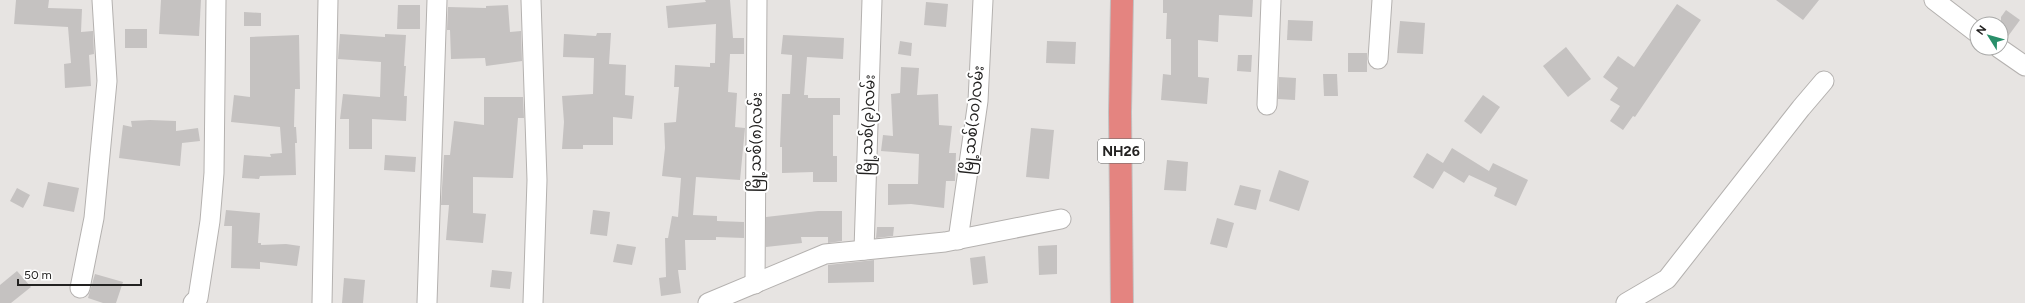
<svg xmlns="http://www.w3.org/2000/svg" width="2025" height="303" font-family="Figtree,'Noto Sans Myanmar',sans-serif">
	<style>
		.building { fill: #c5c2c1 }
		.lines { fill: none; stroke-linecap: round; stroke-linejoin: round }
		.minor-casing { stroke: #b4b1af; stroke-width: 21 }
		.highway-casing { stroke: #c1c1c1; stroke-width: 24 }
		.minor { stroke: #fff; stroke-width: 19 }
		.highway { stroke: #e48480; stroke-width: 22 }
		.labels { text-anchor: middle; stroke-width: 4; stroke-linejoin: round; paint-order: stroke }
		.shield { fill: #fff; stroke: #656464; stroke-width: 1 }
		.shield-label { font-size: 14px; font-weight: bold; fill: #232221 }
		.street-label { font-size: 15px; fill: #232221; stroke: #fff }
	</style>
	<rect width="100%" height="100%" fill="#e7e4e2"/>
	<g class="building">
		<polygon points="16,0 49,0 48,8 82,9 81,32 93,31 94,54 89,55 91,86 65,88 64,64 71,63 68,27 14,24"/>
		<polygon points="161,0 201,0 199,36 159,34"/>
		<polygon points="705,0 730,0 733,38 744,38 744,54 730,54 728,92 737,93 735,127 745,128 740,180 696,177 693,215 717,216 717,221 744,222 744,238 716,237 716,240 685,240 686,270 678,270 681,293 661,296 659,278 666,277 665,238 668,238 672,216 678,217 681,178 662,176 665,148 664,123 676,122 679,87 674,87 675,65 710,67 710,63 715,63 716,24 668,28 666,6 706,2"/>
		<polygon points="1163,0 1253,0 1252,17 1219,15 1218,42 1198,40 1198,77 1209,78 1207,104 1161,100 1163,74 1171,75 1171,39 1166,39 1167,13 1163,13"/>
		<polygon points="1776,0 1819,0 1803,20"/>
		<polygon points="926,2 948,4 946,27 924,25"/>
		<polygon points="1677,4 1701,20 1635,117 1633,116 1623,130 1610,121 1620,106 1610,100 1618,88 1603,77 1618,56 1634,67"/>
		<polygon points="398,5 420,5 420,29 397,29"/>
		<polygon points="508,5 510,32 521,31 522,61 486,66 485,58 451,59 450,30 447,30 448,7 486,8 486,6"/>
		<polygon points="2006,10 2020,20 2006,39 2001,37 2001,17"/>
		<polygon points="244,12 261,13 261,26 244,26"/>
		<polygon points="1288,20 1313,21 1312,41 1287,40"/>
		<polygon points="1400,21 1425,23 1423,54 1397,53"/>
		<rect x="125" y="29" width="22" height="19"/>
		<polygon points="597,33 611,33 609,64 626,65 625,95 634,96 632,119 613,117 613,145 583,145 583,149 562,149 564,122 562,96 593,94 594,58 563,57 564,34 596,36"/>
		<polygon points="340,34 385,37 385,34 406,35 404,66 406,66 404,96 407,96 406,121 372,119 372,149 349,149 349,119 340,119 343,94 380,97 381,62 338,59"/>
		<polygon points="299,35 300,89 295,89 294,127 296,127 297,143 295,143 296,175 260,176 259,179 242,178 244,155 271,157 270,154 282,153 280,127 231,122 234,95 250,97 250,37"/>
		<polygon points="783,35 844,38 843,59 807,57 804,95 808,95 808,98 840,98 840,115 833,115 833,156 837,156 837,182 813,182 813,172 782,173 782,147 780,147 782,94 790,94 792,55 781,54"/>
		<polygon points="900,41 912,43 911,56 898,54"/>
		<polygon points="1047,41 1076,42 1075,64 1046,63"/>
		<polygon points="1566,47 1591,79 1568,97 1543,66"/>
		<rect x="1348" y="53" width="19" height="19"/>
		<polygon points="1238,55 1252,55 1251,72 1237,71"/>
		<polygon points="901,67 919,68 917,95 938,94 939,125 952,126 949,153 956,153 955,181 946,181 944,208 911,204 888,205 888,184 918,184 919,154 881,151 883,135 893,136 891,94 900,93"/>
		<polygon points="1323,74 1337,74 1338,96 1324,96"/>
		<polygon points="1279,77 1296,78 1295,100 1278,99"/>
		<polygon points="1483,95 1500,107 1481,134 1464,121"/>
		<polygon points="484,97 523,97 524,118 518,118 513,178 473,177 473,213 486,214 483,243 446,240 449,205 441,205 444,155 450,155 454,121 484,125"/>
		<polygon points="150,120 176,121 176,131 198,128 200,141 182,143 180,166 119,158 123,125 132,127 131,121"/>
		<polygon points="1031,128 1054,130 1049,179 1026,177"/>
		<polygon points="1452,148 1489,171 1493,163 1528,180 1516,206 1494,196 1497,188 1469,175 1464,183 1444,171 1433,189 1413,177 1427,153 1443,163"/>
		<polygon points="385,155 416,157 415,172 384,170"/>
		<polygon points="1167,160 1188,162 1186,191 1164,190"/>
		<polygon points="1279,170 1309,181 1299,211 1269,201"/>
		<polygon points="48,182 79,188 74,212 43,206"/>
		<polygon points="1240,185 1261,190 1256,210 1234,205"/>
		<polygon points="17,188 30,195 23,208 10,201"/>
		<polygon points="226,210 260,213 258,243 261,243 261,245 286,244 300,246 297,266 260,262 260,269 231,268 232,226 224,226"/>
		<polygon points="593,210 610,212 607,236 590,234"/>
		<polygon points="818,211 842,211 842,241 828,243 828,237 801,237 802,243 766,247 766,217"/>
		<polygon points="1217,218 1234,223 1227,248 1210,244"/>
		<polygon points="877,227 894,227 893,236 876,238"/>
		<polygon points="617,244 636,247 632,265 613,262"/>
		<polygon points="1057,245 1057,274 1039,275 1038,246"/>
		<polygon points="985,256 988,283 973,285 970,258"/>
		<polygon points="874,260 874,282 828,283 828,265"/>
		<polygon points="492,270 512,272 510,289 490,287"/>
		<polygon points="17,271 31,287 11,303 0,303 0,285"/>
		<polygon points="95,274 123,282 116,303 103,303 88,298"/>
		<polygon points="344,278 365,280 363,303 342,303"/>
	</g>
	<g class="lines">
		<defs>
			<g id="minor">
				<polyline points="531,0 537,180 533,303"/>
				<polyline points="1934,0 1977,33"/>
				<polyline points="1999,48 2025,66"/>
				<polyline points="1378,59 1382,0"/>
				<polyline points="1267,105 1271,0"/>
				<polyline points="958,240 978,101 983,0"/>
				<polyline points="864,250 872,0"/>
				<polyline points="755,284 757,0"/>
				<polyline points="80,288 94,218 107,81 102,0"/>
				<polyline points="193,303 198,298 210,221 214,173 216,0"/>
				<polyline points="322,303 328,0"/>
				<polyline points="427,303 437,0"/>
				<polyline points="708,303 825,254 945,242 1061,219"/>
				<polyline points="1626,303 1667,279 1801,108 1824,81"/>
			</g>
			<polyline id="highway" points="1122,0 1120,112 1122,303"/>
		</defs>
		<use href="#minor" class="minor-casing"/>
		<use href="#highway" class="highway-casing"/>
		<use href="#minor" class="minor"/>
		<use href="#highway" class="highway"/>
	</g>
	<g class="labels">
		<rect class="shield" x="1098" y="139" width="46" height="24" rx="3"/>
		<g class="shield-label">
			<text x="1121" y="156">NH26</text>
		</g>
		<g class="street-label">
			<text transform="translate(973 120) rotate(-84)" y="5">မြို့သစ်(၁၀)လမ်း</text>
			<text transform="translate(868 125) rotate(-88)" y="5">မြို့သစ်(၉)လမ်း</text>
			<text transform="translate(756 142) rotate(-89)" y="5">မြို့သစ်(၈)လမ်း</text>
		</g>
	</g>
	<g transform="translate(1989 36) rotate(307)"><circle r="19" fill="#ffffff" stroke="#a7a7a6"/>
	<path d="M0-3L7 15L0 10L-7 15Z" fill="#298f6a"/>
	<text y="-6" font-size="11" font-weight="bold" text-anchor="middle" fill="#232221">N</text>
	</g>
	<path d="M18 279v6h123v-6" fill="none" stroke="#232221" stroke-width="2"/>
	<text x="24" y="279" font-size="12" fill="#232221" stroke="#ffffff" stroke-width="3" paint-order="stroke">50 m</text>
</svg>
